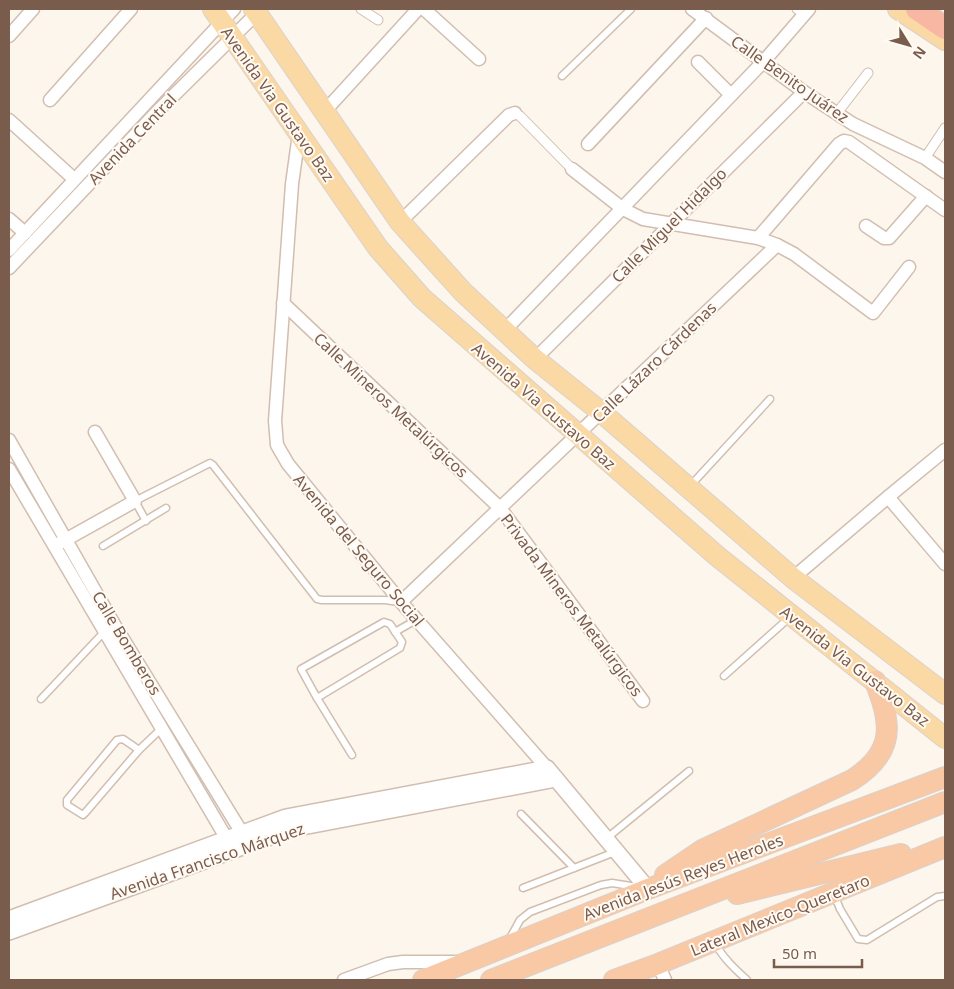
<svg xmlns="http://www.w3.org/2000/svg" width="954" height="989" font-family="'Noto Sans',sans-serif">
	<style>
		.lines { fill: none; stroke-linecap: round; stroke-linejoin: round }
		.service-casing { stroke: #d1beb0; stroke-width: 9 }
		.pedestrian-casing { stroke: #d1beb0; stroke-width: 11 }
		.minor-casing { stroke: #d1beb0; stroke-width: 15 }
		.tertiary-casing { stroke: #d1beb0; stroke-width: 18 }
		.primary-casing { stroke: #dad1cd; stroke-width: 22 }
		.trunk-casing { stroke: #dad1cd; stroke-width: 22 }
		.motorway-casing { stroke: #dad1cd; stroke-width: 25 }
		.service { stroke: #fff; stroke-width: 6 }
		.pedestrian { stroke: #fff; stroke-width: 9 }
		.minor { stroke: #fff; stroke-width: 12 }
		.tertiary { stroke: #fff; stroke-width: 15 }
		.primary { stroke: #fbd9a5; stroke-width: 20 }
		.trunk { stroke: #f9c8a4; stroke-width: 20 }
		.motorway { stroke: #f7b7a3; stroke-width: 22 }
		.labels { text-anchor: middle; stroke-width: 4; stroke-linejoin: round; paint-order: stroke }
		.street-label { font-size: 16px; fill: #7a5c4d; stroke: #fffaf3 }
	</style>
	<rect width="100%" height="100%" fill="#fdf6ec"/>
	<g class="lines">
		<defs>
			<g id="service">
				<polyline points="562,76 631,9"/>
				<polyline points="691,485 770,399"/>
				<polyline points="146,521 135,501 210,463 213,465 317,599 322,600 385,600 399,602"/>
				<polyline points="103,546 166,508"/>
				<polygon points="384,622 390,624 402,642 400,648 317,698 301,669"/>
				<polyline points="395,632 416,620"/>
				<polyline points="724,676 789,618"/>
				<polyline points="317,698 352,755"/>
				<polyline points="41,699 105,631"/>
				<polyline points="139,750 123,739 117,740 67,800 67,805 83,815 85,813 139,750 163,727"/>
				<polyline points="521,814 574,868"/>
				<polyline points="607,838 689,771"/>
				<polyline points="523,888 615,852"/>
				<polyline points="834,894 840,909 858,939 867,940 937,897 945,896"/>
				<polyline points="509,940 520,920 530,912 601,885 612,883 637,887"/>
				<path d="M715,943C723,958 735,969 747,980"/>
			</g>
			<g id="pedestrian">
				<polyline points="361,9 378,20"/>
				<polyline points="797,9 805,14"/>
				<polyline points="515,113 520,116 572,169"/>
				<polyline points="837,113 868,73"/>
				<polyline points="925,158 945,128"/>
			</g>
			<g id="minor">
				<polyline points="424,9 479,59"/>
				<polyline points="692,9 804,92 853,124 925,158 945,172"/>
				<polyline points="9,36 33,9"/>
				<polyline points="698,62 731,95"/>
				<polyline points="50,100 131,9"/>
				<polyline points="324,112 418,9"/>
				<polyline points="9,120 74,179"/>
				<polyline points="299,134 292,184 275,421 277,445 288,464 401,602 547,768"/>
				<polyline points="588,144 706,18"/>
				<polyline points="572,169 623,209 643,219 758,238 777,245 794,254 873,313 909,267"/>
				<polyline points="9,219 25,233"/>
				<polyline points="400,222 509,115 515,113"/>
				<polyline points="866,226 884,238 889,238 926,196"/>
				<polyline points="758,238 839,144 844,141 849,142 945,210"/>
				<polyline points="9,250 234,9"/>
				<polyline points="9,268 160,109 257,13 259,9"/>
				<polyline points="283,303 500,508 643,701"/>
				<polyline points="504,331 764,61 809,9"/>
				<polyline points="535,359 804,92"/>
				<polyline points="9,440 115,626 247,841"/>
				<polyline points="9,469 231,846"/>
				<polyline points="888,497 945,564"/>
				<polyline points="58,544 135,501 95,432"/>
				<polyline points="793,578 888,497 945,450"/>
				<polyline points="401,602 777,245"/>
				<polyline points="658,964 665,980"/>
				<polyline points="344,980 388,964 403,962 458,962"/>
			</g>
			<g id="tertiary">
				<polyline points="9,919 286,817 547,768 648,889"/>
				<polyline points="9,932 292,829 556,779"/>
			</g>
			<g id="primary">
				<polyline points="213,9 378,248 422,298 717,556 945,738"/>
				<polyline points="254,9 400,222 463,292 535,359 601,412 793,578 945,694"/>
				<polyline points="898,9 945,40"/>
			</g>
			<g id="trunk">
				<path d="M665,875L702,850L852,780C874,766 891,747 886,719C885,706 879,693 875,681"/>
				<polyline points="737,894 901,854"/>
				<polyline points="423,980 648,889 945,777"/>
				<polyline points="491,980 945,802"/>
				<polyline points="614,980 658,964 945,847"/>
			</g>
			<polyline id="motorway" points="917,9 945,28"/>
		</defs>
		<use href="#service" class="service-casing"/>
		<use href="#pedestrian" class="pedestrian-casing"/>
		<use href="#minor" class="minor-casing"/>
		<use href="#tertiary" class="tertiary-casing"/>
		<use href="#primary" class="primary-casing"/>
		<use href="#trunk" class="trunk-casing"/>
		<use href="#motorway" class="motorway-casing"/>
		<use href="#service" class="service"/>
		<use href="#pedestrian" class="pedestrian"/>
		<use href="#minor" class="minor"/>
		<use href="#tertiary" class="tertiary"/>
		<use href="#primary" class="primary"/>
		<use href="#trunk" class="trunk"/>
		<use href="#motorway" class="motorway"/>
	</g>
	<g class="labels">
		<g class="street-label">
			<text transform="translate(790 79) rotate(35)" y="6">Calle Benito Juárez</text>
			<text transform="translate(278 104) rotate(55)" y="6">Avenida Via Gustavo Baz</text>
			<text transform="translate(132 139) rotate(-46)" y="6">Avenida Central</text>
			<text transform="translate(669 225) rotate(-45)" y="6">Calle Miguel Hidalgo</text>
			<text transform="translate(654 362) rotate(-44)" y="6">Calle Lázaro Cárdenas</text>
			<text transform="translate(391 405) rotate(43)" y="6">Calle Mineros Metalúrgicos</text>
			<text transform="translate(544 406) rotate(41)" y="6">Avenida Via Gustavo Baz</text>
			<text transform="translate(359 550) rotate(50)" y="6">Avenida del Seguro Social</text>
			<text transform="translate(572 605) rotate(53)" y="6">Privada Mineros Metalúrgicos</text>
			<text transform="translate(127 643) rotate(59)" y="6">Calle Bomberos</text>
			<text transform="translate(855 666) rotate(38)" y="6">Avenida Via Gustavo Baz</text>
			<text transform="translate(207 861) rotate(-19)" y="6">Avenida Francisco Márquez</text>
			<text transform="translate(683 877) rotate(-21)" y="6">Avenida Jesús Reyes Heroles</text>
			<text transform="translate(780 915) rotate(-22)" y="6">Lateral Mexico-Queretaro</text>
		</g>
	</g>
	<rect width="954" height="989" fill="none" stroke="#7a5c4d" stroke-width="20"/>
	<g transform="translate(909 45) rotate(127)" stroke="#fffaf3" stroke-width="4" paint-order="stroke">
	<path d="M0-4L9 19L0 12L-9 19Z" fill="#7a5c4d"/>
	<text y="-8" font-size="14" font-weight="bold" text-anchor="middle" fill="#7a5c4d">N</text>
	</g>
	<path d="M774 959v8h88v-8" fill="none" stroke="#7a5c4d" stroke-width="2.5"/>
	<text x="782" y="959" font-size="15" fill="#7a5c4d" stroke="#fffaf3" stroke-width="4" paint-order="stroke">50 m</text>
</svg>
